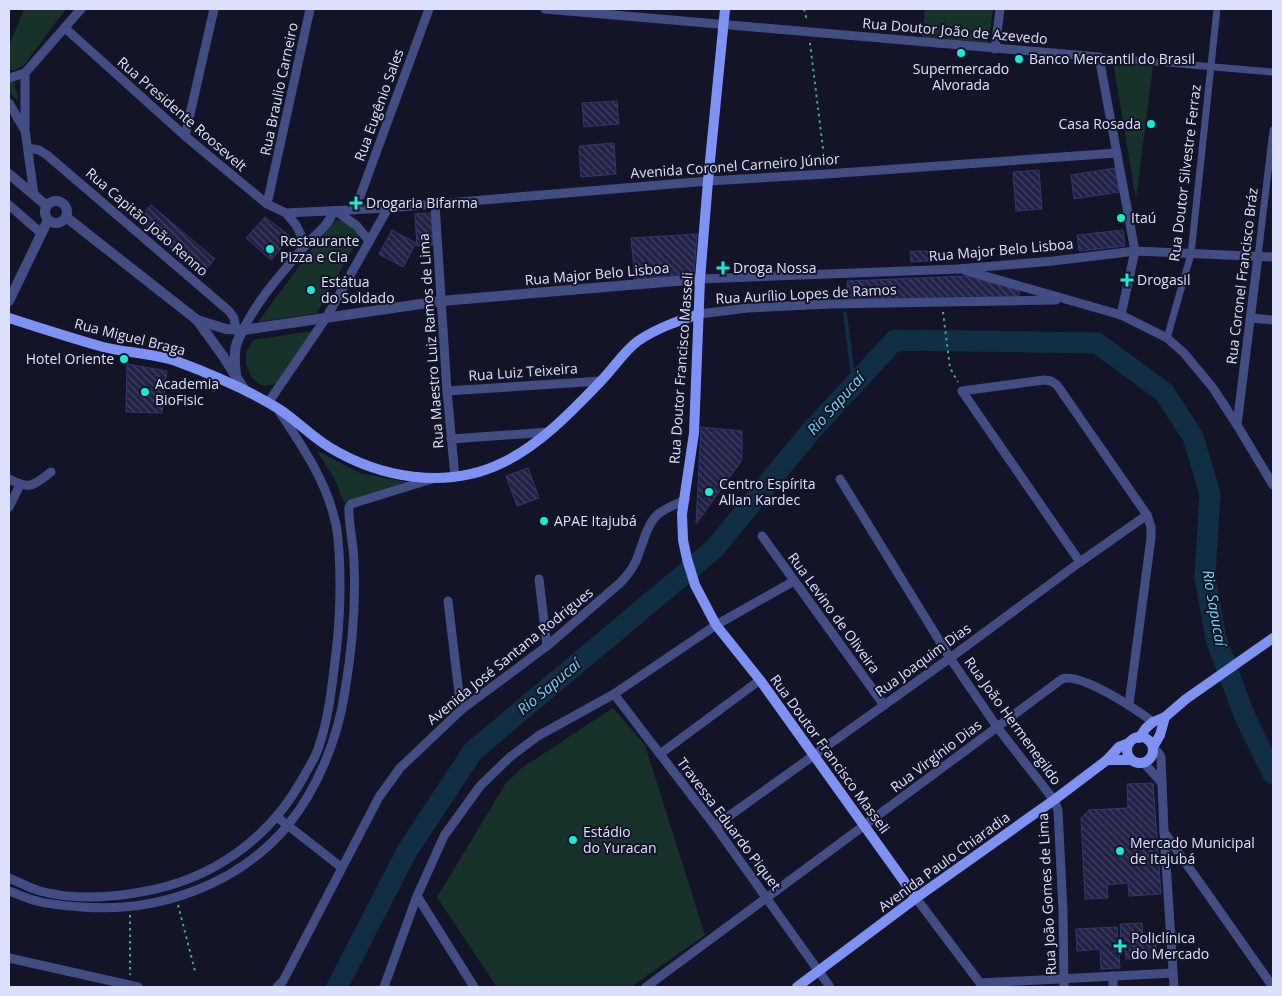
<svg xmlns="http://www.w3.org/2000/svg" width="1282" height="996" font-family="'Open Sans',sans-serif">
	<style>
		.grass { fill: url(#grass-tufts) }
		.park { fill: #16322b }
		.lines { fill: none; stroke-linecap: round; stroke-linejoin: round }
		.stream { stroke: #102e44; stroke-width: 4 }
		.river { stroke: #102e44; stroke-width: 21 }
		.building { fill: url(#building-back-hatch); stroke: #353571 }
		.path { stroke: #3cb192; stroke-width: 2; stroke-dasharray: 2.5 4; stroke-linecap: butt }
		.pedestrian { stroke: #424d83; stroke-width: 7 }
		.minor { stroke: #424d83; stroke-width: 9 }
		.tertiary { stroke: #424d83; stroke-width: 10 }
		.secondary { stroke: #7d92f3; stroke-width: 10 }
		.poi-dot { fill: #1bead5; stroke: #131428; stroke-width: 2 }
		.labels { text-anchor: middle; stroke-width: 4; stroke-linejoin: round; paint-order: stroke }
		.street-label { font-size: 14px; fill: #dde0fc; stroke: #131428 }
		.poi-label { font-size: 14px; fill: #dde0fc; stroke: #131428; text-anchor: start }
		.water-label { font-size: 15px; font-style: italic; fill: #75d1f2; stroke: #131428 }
	</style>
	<defs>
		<pattern id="grass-tufts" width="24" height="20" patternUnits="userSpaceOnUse" patternTransform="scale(1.25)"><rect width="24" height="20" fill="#16322b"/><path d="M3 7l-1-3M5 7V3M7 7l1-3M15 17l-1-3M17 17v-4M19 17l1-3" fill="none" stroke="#374f4b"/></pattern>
		<pattern id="building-back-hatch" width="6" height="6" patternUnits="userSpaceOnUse" patternTransform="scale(1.25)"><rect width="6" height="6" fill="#212148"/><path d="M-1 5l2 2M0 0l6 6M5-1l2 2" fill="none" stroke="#414163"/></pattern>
	</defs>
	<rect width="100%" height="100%" fill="#131428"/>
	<polygon class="grass" points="14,80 18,101 9,92 9,82"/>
	<g class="park">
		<polygon points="24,9 66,9 24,65 15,70 9,70 9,46"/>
		<polygon points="925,9 993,9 988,44 922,39"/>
		<polygon points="1113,62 1153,66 1136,199"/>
		<polygon points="333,220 349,221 360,235 317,313 258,322"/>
		<polygon points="312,331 277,384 263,386 252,378 246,364 246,352 253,340"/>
		<polygon points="316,450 360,473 406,482 344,502 334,478"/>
		<polygon points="613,708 645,745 705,935 631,987 497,987 437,897 506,783 523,767"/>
	</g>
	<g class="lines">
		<polyline class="stream" points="845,314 854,384"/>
		<polyline class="river" points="337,987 407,851 473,751 714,549 811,431 895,340 1097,343 1164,392 1193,437 1210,494 1205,577 1216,639 1245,717 1273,774"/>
	</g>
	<g class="building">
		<polygon points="617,101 619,124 584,127 582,103"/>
		<polygon points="614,143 616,174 581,177 579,146"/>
		<polygon points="1115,168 1119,192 1074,199 1071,175"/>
		<polygon points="1039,170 1042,209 1016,211 1013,172"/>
		<polygon points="151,205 215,259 201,275 137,218"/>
		<polygon points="431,213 433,245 417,246 415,214"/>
		<polygon points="265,217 291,237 271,260 246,238"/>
		<polygon points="392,230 416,243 403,267 379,254"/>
		<polygon points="1123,230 1125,246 1079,251 1077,235"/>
		<polygon points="697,234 694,273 635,280 631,238"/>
		<polygon points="910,251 929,251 929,261 911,262"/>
		<polygon points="968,276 1019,291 1019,297 848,299 847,281"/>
		<polygon points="127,364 167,371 162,413 126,412"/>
		<polygon points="701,427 742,431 742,460 696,524"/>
		<polygon points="528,468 539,498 517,506 506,476"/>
		<polygon points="1153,783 1161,894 1129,896 1128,883 1107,885 1108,898 1085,899 1081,818 1089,810 1128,808 1127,784"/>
		<polygon points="1142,923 1143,937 1155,936 1157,958 1126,959 1125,942 1121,942 1120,924"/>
		<polygon points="1117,927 1120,968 1101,969 1100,949 1077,951 1076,929"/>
	</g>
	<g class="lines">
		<g class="path">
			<polyline points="804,9 807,21"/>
			<polyline points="810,43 825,165"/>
			<polyline points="943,312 950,368 958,382"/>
			<polyline points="178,905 195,971"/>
			<polyline points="130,915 130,975"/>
		</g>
		<g class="pedestrian">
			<polyline points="1099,57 1273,72"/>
			<polyline points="1258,256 1273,130"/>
			<polyline points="1167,338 1191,254 1217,9"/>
		</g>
		<g class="minor">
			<polyline points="545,9 1099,57 1135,251 1121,315"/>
			<polyline points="65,28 185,136 267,204 286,213 296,225 306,245"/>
			<polyline points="995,49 1000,9"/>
			<polyline points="25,73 25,130 34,195"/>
			<polyline points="9,78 25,73 81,9"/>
			<polyline points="9,103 24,129"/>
			<polyline points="185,136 214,9"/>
			<polyline points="28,148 39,150 47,155 229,311 234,318 236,330"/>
			<polyline points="267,204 310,9"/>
			<polyline points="435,204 447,391 455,477"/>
			<polyline points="9,205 41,233"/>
			<polyline points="355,210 429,9"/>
			<polyline points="336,211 357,226 369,241"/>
			<polyline points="286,213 388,208 708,181 826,174 1117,153"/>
			<polyline points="964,270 1121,315 1167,338 1184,353 1213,388 1237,425 1273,485"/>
			<polyline points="700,279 958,269 1053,261 1135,251 1273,257"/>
			<polyline points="699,314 748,308 830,304 1056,300"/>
			<polyline points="1252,318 1273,320"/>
			<path d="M243,330C258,299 282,273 304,247C314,235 329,226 333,211"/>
			<polyline points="447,391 601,381"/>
			<polyline points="268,403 326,318 388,208"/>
			<polyline points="1237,425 1258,256"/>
			<polyline points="451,439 549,432"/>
			<path d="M9,479C31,490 32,486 51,472"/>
			<polyline points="840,479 950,658 997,727 1054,800 1058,810 1063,911 1064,987"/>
			<polyline points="9,507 20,485"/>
			<polyline points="762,536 884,705"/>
			<polyline points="1080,562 962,391 1044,380 1051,381 1057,385 1147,515 1151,527 1151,538 1129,704"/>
			<polyline points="539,579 547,646"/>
			<polyline points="448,601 461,710"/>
			<polyline points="614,694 715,826 830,987"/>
			<polyline points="1153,749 1158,752 1161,757 1164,832 1174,987"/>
			<polyline points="660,754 760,680"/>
			<polyline points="1144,763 1161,782"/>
			<polyline points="277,817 341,867"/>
			<polyline points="715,826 950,658 1080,562 1147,515"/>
			<polyline points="1164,832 1273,987"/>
			<path d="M9,878C19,882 29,888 40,891C73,900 108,898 141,892C212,880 270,839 304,776C309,767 315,758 318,749C329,718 332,685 336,653C340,619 341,585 339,551C338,542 338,533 336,525C327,482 303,447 279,411"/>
			<path d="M9,891C18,894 27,899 37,901C51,905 67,906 82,907C158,913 238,885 288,825C318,788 338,738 345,691C352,649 356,605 354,563C354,545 348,523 349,507L351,504L432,479"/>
			<polyline points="417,896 474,987"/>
			<polyline points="916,898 980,983"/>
			<polyline points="9,958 138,987"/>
			<polyline points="1113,976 1113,987"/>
			<polyline points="980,983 1173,973"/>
			<path d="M277,987L283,981L379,797L400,768L461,710L547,646L620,583C627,576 632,569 636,561C642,547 646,526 657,515C665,508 676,504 685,500"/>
			<polyline points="384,987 417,896 444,836 480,786 510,757 538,736 614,694 716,625 794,581"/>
			<path d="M646,987L1062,679C1081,672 1137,710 1153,722"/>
		</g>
		<g class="tertiary">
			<polyline points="9,174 47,206"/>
			<circle cx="56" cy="212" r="11"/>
			<polyline points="66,217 197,320 223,356 244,389"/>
			<polyline points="9,301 48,220"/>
			<polyline points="197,320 226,329 243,330 441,301 700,279"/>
			<path d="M236,375C234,356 233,346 243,330"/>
		</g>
		<g class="secondary">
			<polyline points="725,9 708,181 700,279 694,433 682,514 683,540 687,559 695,585 716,625 760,680 916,898"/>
			<path d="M9,318C40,328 71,338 103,347C127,353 152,353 176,361C211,374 247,389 279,409C297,421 311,436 329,447C380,478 446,490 502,463C540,445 572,411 601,381C613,369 624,351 638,341C657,328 678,321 699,314"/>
			<circle cx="1140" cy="750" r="13"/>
			<polyline points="1139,738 1146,728 1153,722 1165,717 1186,699 1273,638"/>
			<polyline points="1153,747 1160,735 1165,717"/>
			<polyline points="1107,760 1131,760"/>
			<polyline points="797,987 916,898 1054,800 1107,760 1119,747 1129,743"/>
		</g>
	</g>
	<g class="poi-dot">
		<circle cx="961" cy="53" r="5"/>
		<circle cx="1019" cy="59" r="5"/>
		<circle cx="1151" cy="124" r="5"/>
		<path d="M353.5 195.5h5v5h5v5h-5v5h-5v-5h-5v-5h5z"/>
		<circle cx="1121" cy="218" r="5"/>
		<circle cx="270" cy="249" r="5"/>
		<path d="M720.5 260.5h5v5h5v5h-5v5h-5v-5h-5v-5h5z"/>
		<path d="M1124.5 272.5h5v5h5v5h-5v5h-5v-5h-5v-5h5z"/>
		<circle cx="311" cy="290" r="5"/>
		<circle cx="124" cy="359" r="5"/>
		<circle cx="145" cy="392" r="5"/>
		<circle cx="709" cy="492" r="5"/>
		<circle cx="544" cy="521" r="5"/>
		<circle cx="573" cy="840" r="5"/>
		<circle cx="1120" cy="851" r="5"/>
		<path d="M1117.5 938.5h5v5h5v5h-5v5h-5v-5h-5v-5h5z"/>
	</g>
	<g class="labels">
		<g class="street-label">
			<text transform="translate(955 31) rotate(5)" y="5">Rua Doutor João de Azevedo</text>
			<text transform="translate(279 89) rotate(-78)" y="5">Rua Braulio Carneiro</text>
			<text transform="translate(379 105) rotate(-70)" y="5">Rua Eugênio Sales</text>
			<text transform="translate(182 114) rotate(41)" y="5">Rua Presidente Roosevelt</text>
			<text transform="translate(735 166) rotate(-4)" y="5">Avenida Coronel Carneiro Júnior</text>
			<text transform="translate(1185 173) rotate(-83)" y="5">Rua Doutor Silvestre Ferraz</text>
			<text transform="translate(147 222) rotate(41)" y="5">Rua Capitão João Renno</text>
			<text transform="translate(1001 250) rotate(-5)" y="5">Rua Major Belo Lisboa</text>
			<text transform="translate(597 274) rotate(-5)" y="5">Rua Major Belo Lisboa</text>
			<text transform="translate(1242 276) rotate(-83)" y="5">Rua Coronel Francisco Bráz</text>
			<text transform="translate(806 294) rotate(-3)" y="5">Rua Aurílio Lopes de Ramos</text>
			<text transform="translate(130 337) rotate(14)" y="5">Rua Miguel Braga</text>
			<text transform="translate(431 341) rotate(-94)" y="5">Rua Maestro Luiz Ramos de Lima</text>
			<text transform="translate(681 368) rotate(-86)" y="5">Rua Doutor Francisco Masseli</text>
			<text transform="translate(523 372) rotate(-4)" y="5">Rua Luiz Teixeira</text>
			<text transform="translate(834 613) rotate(54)" y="5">Rua Levino de Oliveira</text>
			<text transform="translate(510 656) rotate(-39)" y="5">Avenida José Santana Rodrigues</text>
			<text transform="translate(923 660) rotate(-36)" y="5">Rua Joaquim Dias</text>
			<text transform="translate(1013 721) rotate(54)" y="5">Rua João Hermenegildo</text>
			<text transform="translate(830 754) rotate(54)" y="5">Rua Doutor Francisco Masseli</text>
			<text transform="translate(936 756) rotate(-37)" y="5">Rua Virgínio Dias</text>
			<text transform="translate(729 824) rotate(53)" y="5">Travessa Eduardo Piquet</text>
			<text transform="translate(944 862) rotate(-36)" y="5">Avenida Paulo Chiaradia</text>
			<text transform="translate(1047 894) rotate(-93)" y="5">Rua João Gomes de Lima</text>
		</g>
		<g class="poi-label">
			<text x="1029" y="64">Banco Mercantil do Brasil</text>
			<text x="961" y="74" text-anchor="middle">Supermercado<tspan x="961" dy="16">Alvorada</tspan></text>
			<text x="1141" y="129" text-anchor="end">Casa Rosada</text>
			<text x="366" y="208">Drogaria Bifarma</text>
			<text x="1131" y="223">Itaú</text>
			<text x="280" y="246">Restaurante<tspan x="280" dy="16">Pizza e Cia</tspan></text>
			<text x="733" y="273">Droga Nossa</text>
			<text x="1137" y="285">Drogasil</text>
			<text x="321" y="287">Estátua<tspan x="321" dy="16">do Soldado</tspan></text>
			<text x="114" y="364" text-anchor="end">Hotel Oriente</text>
			<text x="155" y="389">Academia<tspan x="155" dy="16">BioFisic</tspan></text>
			<text x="719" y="489">Centro Espírita<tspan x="719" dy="16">Allan Kardec</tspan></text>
			<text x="554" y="526">APAE Itajubá</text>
			<text x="583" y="837">Estádio<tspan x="583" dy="16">do Yuracan</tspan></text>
			<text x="1130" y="848">Mercado Municipal<tspan x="1130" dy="16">de Itajubá</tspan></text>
			<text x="1131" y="943">Policlínica<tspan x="1131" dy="16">do Mercado</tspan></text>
		</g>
		<g class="water-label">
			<text transform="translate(836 404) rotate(-48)" y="5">Rio Sapucaí</text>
			<text transform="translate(1214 608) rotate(80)" y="5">Rio Sapucaí</text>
			<text transform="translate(549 687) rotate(-40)" y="5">Rio Sapucaí</text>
		</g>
	</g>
	<rect width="1282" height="996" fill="none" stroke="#dde0fc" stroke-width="20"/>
</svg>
